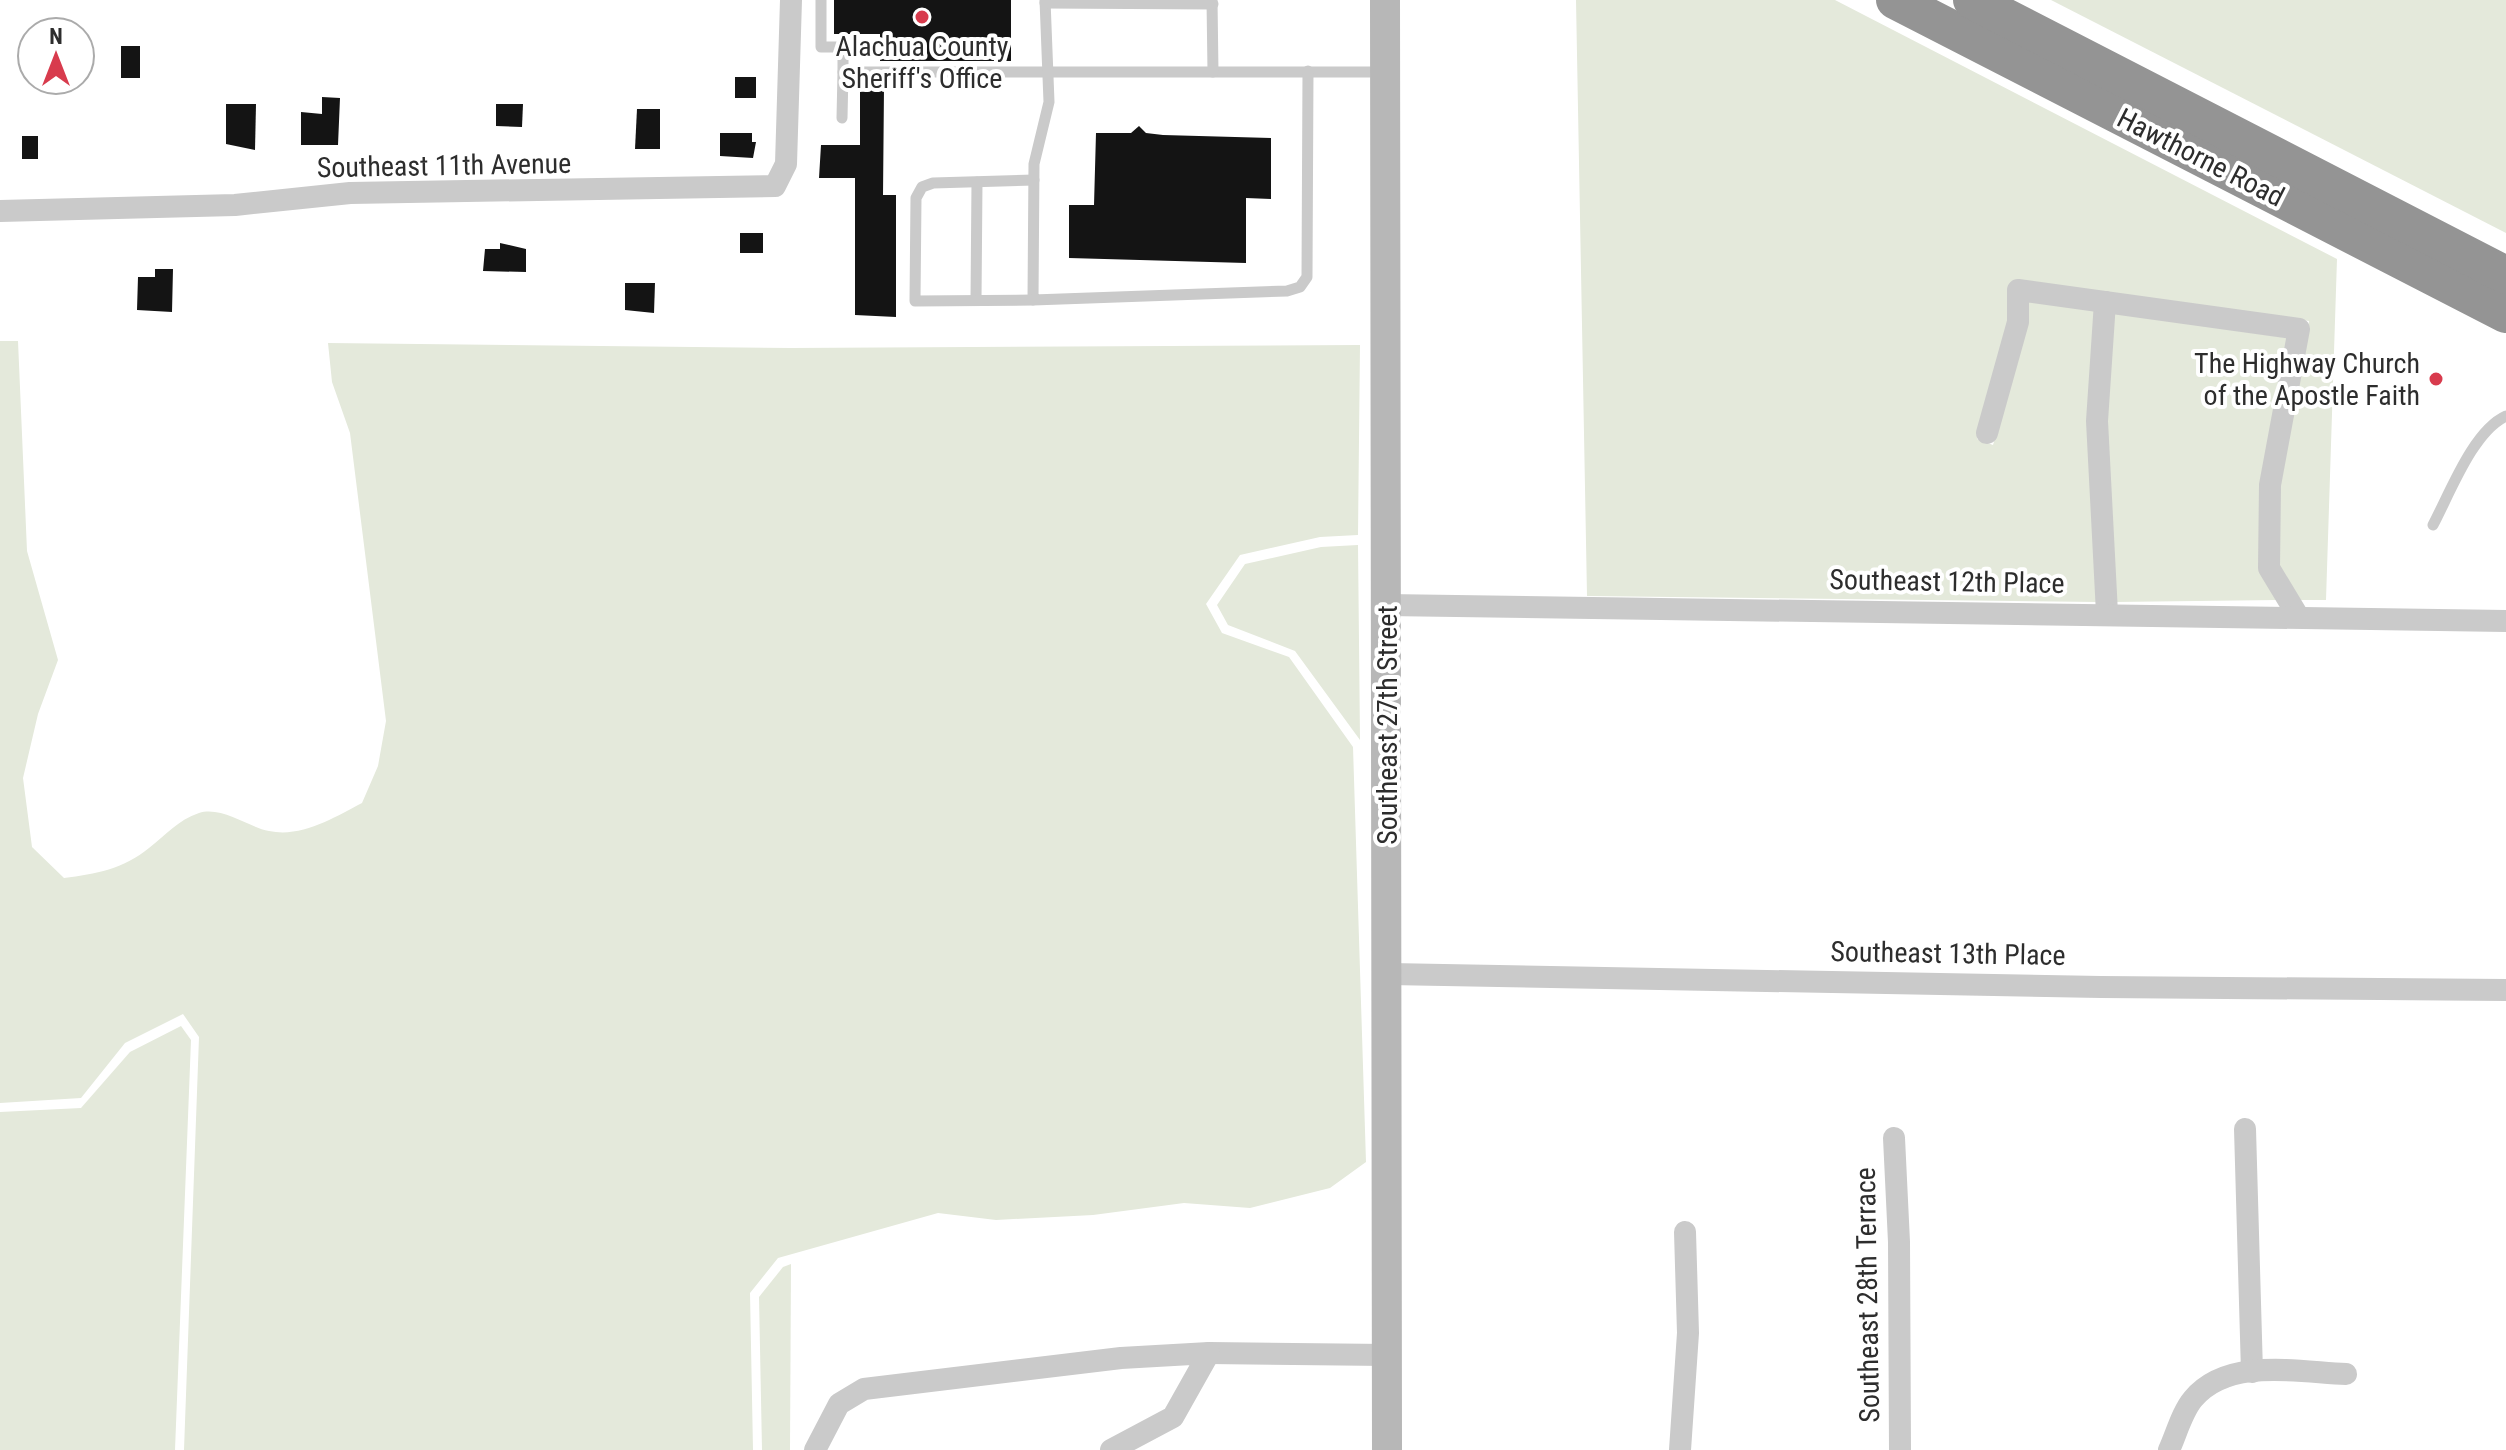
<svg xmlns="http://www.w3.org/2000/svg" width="2506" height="1450" font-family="'Roboto Condensed',sans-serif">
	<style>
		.green { fill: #e4e9db }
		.building { fill: #141414 }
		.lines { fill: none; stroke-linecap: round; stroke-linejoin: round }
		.lane { stroke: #cacaca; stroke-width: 11 }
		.street { stroke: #cacaca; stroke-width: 22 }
		.secondary { stroke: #b7b7b7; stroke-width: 30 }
		.highway { stroke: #949494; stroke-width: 38 }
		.poi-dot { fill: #d83b4d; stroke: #fff; stroke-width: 3 }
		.labels { text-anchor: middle; stroke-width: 8; stroke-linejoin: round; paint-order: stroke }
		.poi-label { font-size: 28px; fill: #2d2d2d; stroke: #fff }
		.street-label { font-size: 28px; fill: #2d2d2d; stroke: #fff }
	</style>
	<rect width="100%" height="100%" fill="#fff"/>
	<g class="green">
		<polygon points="1576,0 1835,0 2337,259 2326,600 2299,600 2278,565 2279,486 2309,321 2019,280 1977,439 1993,445 2018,361 2027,301 2096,311 2098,602 1587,596"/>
		<polygon points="2051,0 2506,0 2506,233"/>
		<polygon points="2113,313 2288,338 2284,357 2278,600 2115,602 2106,421"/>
		<path d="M0,341H18L27,551L58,660L38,714L23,778L32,847L64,878C96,874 123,869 149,848C166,835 178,820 199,813C222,806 248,827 269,831C302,838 335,817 362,803L378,766L386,721L350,433L332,382L328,343L791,348L1360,345L1358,535L1320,537L1240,555L1206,604L1222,633L1289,657L1353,747L1366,1162L1330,1188L1250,1208L1184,1203L1093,1215L996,1220L938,1213L778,1258L750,1293L753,1450H184L199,1037L183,1014L125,1043L81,1098L0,1103Z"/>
		<polygon points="1358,545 1360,740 1295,651 1228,625 1217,605 1245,564 1321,547"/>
		<polygon points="181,1026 191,1040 175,1450 0,1450 0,1112 81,1108 130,1052"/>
		<polygon points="791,1264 790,1450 762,1450 759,1297 783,1267"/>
	</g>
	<g class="building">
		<polygon points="834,0 1011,0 1011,61 880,61 880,34 834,34"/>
		<rect x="121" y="46" width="19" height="32"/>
		<rect x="735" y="77" width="21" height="21"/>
		<polygon points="860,86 884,87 883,195 896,195 896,317 855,315 855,178 819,178 821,145 860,145"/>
		<polygon points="322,97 340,98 338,145 301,145 301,112 322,114"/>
		<polygon points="226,104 256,104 255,150 226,144"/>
		<polygon points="496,104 523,104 522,127 496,126"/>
		<polygon points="637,109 660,109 660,149 635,149"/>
		<polygon points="1139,126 1146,133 1163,135 1271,138 1271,199 1246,198 1246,263 1069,258 1069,205 1094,205 1096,133 1131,133"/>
		<polygon points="720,133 752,133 752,142 756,142 753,158 720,156"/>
		<rect x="22" y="136" width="16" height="23"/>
		<rect x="740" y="233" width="23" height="20"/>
		<polygon points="500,243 526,249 526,272 483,271 485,249 500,249"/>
		<polygon points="155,269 173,269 172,312 137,310 138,277 155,277"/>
		<polygon points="625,283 655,283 654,313 625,310"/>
	</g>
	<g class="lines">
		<g class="lane">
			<polyline points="821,0 821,47 843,47 843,72 1384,72"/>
			<polyline points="1045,0 1049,102 1034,164 1033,300 1287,291 1300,287 1307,277 1308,71"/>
			<polyline points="1212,0 1213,72"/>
			<polyline points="1045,3 1213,4"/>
			<polyline points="842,118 843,72"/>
			<polyline points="976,300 977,182"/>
			<polyline points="1033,300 915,301 916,198 922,187 933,183 1034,180"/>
			<path d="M2433,525C2450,493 2473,431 2506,416"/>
		</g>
		<g class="street">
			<polyline points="0,211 235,205 350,193 775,186 786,164 791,0"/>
			<polyline points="2105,302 2097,421 2107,613"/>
			<polyline points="1987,433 2018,322 2018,290 2299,329 2270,485 2269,568 2298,616"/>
			<polyline points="1386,605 2506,621"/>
			<polyline points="1389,974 2101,987 2506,990"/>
			<polyline points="2245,1129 2252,1372"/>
			<polyline points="1894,1138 1899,1242 1900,1450"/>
			<polyline points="1209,1353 1387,1355"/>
			<polyline points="815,1450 839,1404 864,1389 1121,1358 1209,1353 1173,1417 1111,1450"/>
			<polyline points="1680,1450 1688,1333 1685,1232"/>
			<path d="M2169,1450C2176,1435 2182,1412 2193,1399C2228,1357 2298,1372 2346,1374"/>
		</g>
		<polyline class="secondary" points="1385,0 1387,1450"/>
		<g class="highway">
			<polyline points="1895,0 2506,314"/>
			<polyline points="1972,0 2506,275"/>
		</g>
	</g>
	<g class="poi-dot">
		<circle cx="922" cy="17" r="8"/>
		<circle cx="2436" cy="379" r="8"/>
	</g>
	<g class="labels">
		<g class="poi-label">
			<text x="922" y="56">Alachua County<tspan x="922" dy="32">Sheriff's Office</tspan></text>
			<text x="2420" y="373" text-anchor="end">The Highway Church<tspan x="2420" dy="32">of the Apostle Faith</tspan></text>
		</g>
		<g class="street-label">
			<text transform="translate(2201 157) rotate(27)" y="10">Hawthorne Road</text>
			<text transform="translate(444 165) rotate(-1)" y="10">Southeast 11th Avenue</text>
			<text transform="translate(1947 581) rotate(1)" y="10">Southeast 12th Place</text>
			<text transform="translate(1387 725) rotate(-90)" y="10">Southeast 27th Street</text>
			<text transform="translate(1948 953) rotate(1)" y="10">Southeast 13th Place</text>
			<text transform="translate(1867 1295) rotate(-91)" y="10">Southeast 28th Terrace</text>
		</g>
	</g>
	<g transform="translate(56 56)"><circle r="38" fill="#ffffff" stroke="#ababab" stroke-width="2"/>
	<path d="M0-6L14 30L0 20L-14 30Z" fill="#d83b4d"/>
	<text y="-12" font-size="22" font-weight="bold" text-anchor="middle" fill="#2d2d2d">N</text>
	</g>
</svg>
